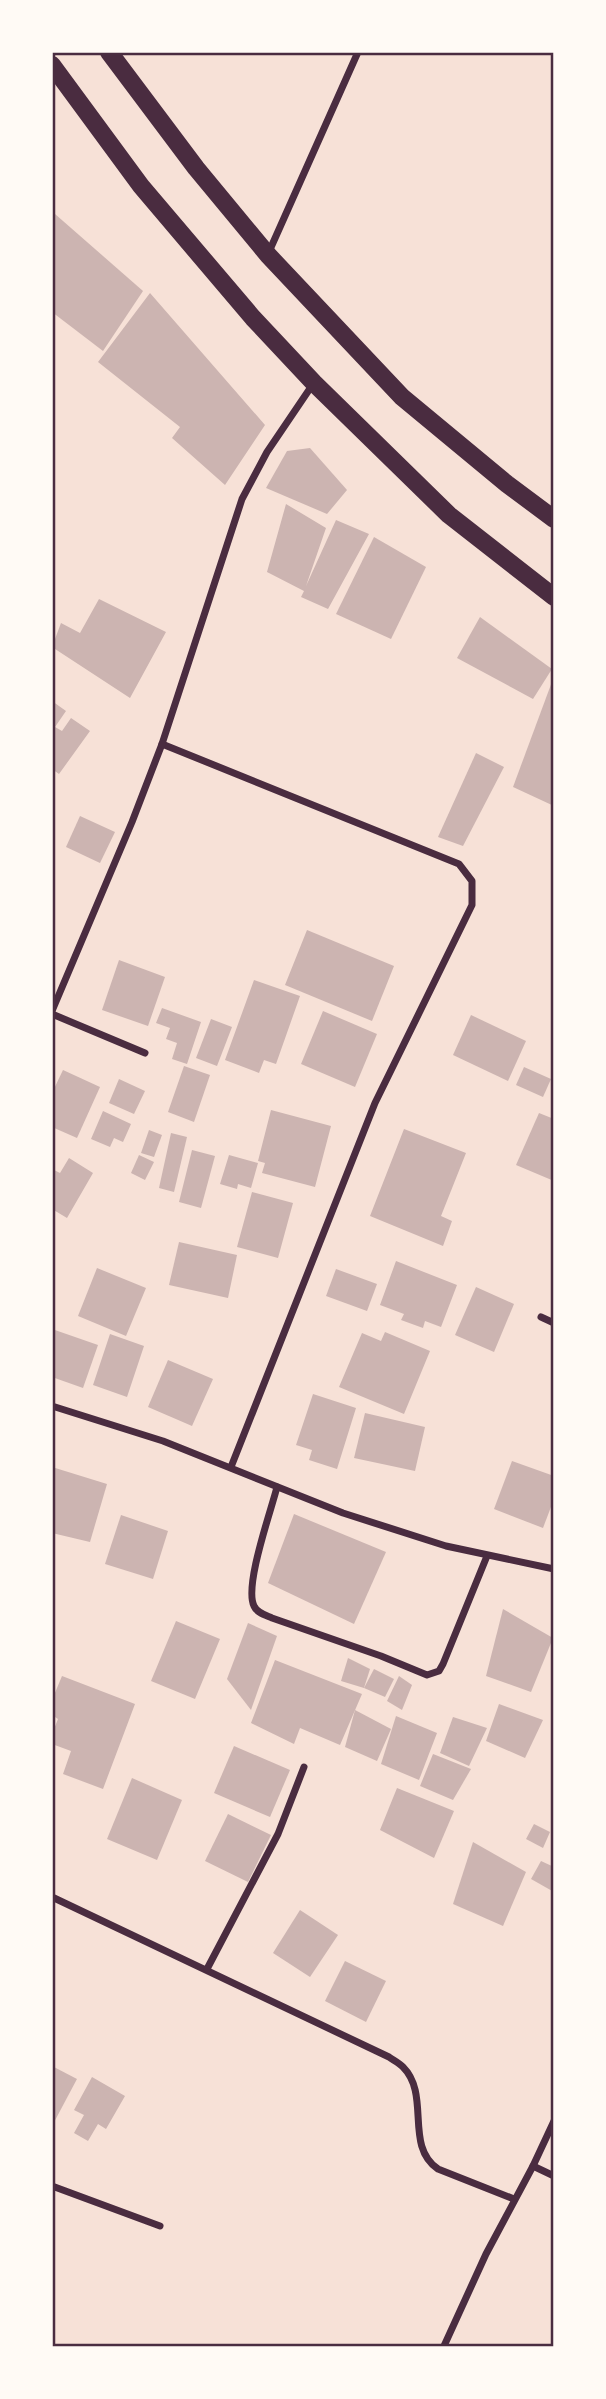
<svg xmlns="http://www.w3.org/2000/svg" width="606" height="2399" font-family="Jost,sans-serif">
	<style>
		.building { fill: #ccb4b1 }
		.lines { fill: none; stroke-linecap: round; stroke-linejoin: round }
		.minor { stroke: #4a2c40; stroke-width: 7 }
		.primary { stroke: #4a2c40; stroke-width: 18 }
		.neatline { fill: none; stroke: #4a2c40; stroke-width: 2.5 }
	</style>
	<rect width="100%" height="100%" fill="#f7e1d7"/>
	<g class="building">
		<polygon points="55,214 143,291 103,351 52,312 52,219"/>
		<polygon points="150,293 265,425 225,485 172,438 180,427 98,362"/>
		<polygon points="310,448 347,490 327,514 266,488 287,451"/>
		<polygon points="286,504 326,528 306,586 336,520 369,534 328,609 301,597 304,591 267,572"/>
		<polygon points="374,537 426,567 391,639 336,614"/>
		<polygon points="99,599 166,632 130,698 52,647 61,623 80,633"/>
		<polygon points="480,617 552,669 533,699 457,658"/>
		<polygon points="553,679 554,679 554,806 513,787"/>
		<polygon points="52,701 66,711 55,727 62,731 71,718 90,731 59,774 52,769"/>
		<polygon points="476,753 504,767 463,846 438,837"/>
		<polygon points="80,816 115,832 100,863 66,847"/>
		<polygon points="307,930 394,966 372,1021 285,985"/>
		<polygon points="119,960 165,977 148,1026 102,1010"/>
		<polygon points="254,980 300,996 276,1064 264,1060 259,1073 225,1060"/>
		<polygon points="162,1008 201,1022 187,1064 172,1059 177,1043 166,1039 170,1028 156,1023"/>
		<polygon points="323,1011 377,1034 355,1087 301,1064"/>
		<polygon points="471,1015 526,1041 508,1081 453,1055"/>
		<polygon points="211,1019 232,1027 217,1066 196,1058"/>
		<polygon points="184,1066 210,1075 194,1122 168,1112"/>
		<polygon points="524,1067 551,1079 543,1097 516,1085"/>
		<polygon points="63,1070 100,1087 77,1138 52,1127 52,1093"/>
		<polygon points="119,1079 145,1091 134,1114 109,1103"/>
		<polygon points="271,1110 331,1126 315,1187 262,1173 265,1163 258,1161"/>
		<polygon points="103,1111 131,1124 123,1142 114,1138 110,1147 91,1139"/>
		<polygon points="539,1113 554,1119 554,1181 516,1165"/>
		<polygon points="404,1129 466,1153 441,1216 452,1221 443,1246 370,1216"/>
		<polygon points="149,1130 162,1135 154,1157 141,1153"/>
		<polygon points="171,1133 187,1137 174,1192 159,1188"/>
		<polygon points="192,1150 215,1156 201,1208 179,1202"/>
		<polygon points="139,1155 154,1162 145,1180 131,1173"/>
		<polygon points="229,1155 258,1163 251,1188 238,1184 237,1189 220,1184"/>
		<polygon points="69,1158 93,1173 67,1218 52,1209 52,1169 60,1173"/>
		<polygon points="252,1192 293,1203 278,1258 237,1247"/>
		<polygon points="179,1242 237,1255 228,1298 169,1285"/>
		<polygon points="396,1261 457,1285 441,1327 425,1321 423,1328 401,1320 404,1314 380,1305"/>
		<polygon points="97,1268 146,1288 126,1336 78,1316"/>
		<polygon points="336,1269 377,1284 367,1311 326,1296"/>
		<polygon points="476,1287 514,1304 494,1352 455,1335"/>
		<polygon points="52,1329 98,1345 83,1388 52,1377"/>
		<polygon points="385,1332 430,1351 404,1414 339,1387 362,1333 381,1341"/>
		<polygon points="110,1334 144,1346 127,1397 93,1385"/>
		<polygon points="168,1360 213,1379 192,1426 148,1407"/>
		<polygon points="313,1394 356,1408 337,1469 309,1460 312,1450 296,1445"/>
		<polygon points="365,1413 425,1427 415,1471 354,1458"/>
		<polygon points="512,1461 554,1476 554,1499 543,1528 494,1509"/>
		<polygon points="52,1467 107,1484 90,1542 52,1533"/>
		<polygon points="294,1514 386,1552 354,1624 268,1583"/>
		<polygon points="121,1515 168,1531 153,1579 105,1564"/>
		<polygon points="503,1609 553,1638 531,1692 486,1676"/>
		<polygon points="176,1621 220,1639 195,1699 151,1681"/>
		<polygon points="248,1623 277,1636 251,1710 227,1679"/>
		<polygon points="348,1658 370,1669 364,1688 341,1681"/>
		<polygon points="275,1660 362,1694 340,1745 300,1728 294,1744 251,1723"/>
		<polygon points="374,1669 394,1679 385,1697 364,1688"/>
		<polygon points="62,1676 135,1704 103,1789 63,1774 71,1751 52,1744 52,1734 58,1719 52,1715 52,1700"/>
		<polygon points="399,1676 412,1685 402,1710 387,1701"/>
		<polygon points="499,1704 543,1720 525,1758 486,1741"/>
		<polygon points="355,1710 391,1729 377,1761 345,1747"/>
		<polygon points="396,1716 437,1733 419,1780 381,1764"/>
		<polygon points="453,1717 487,1728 469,1766 440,1753"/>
		<polygon points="234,1746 290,1770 270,1817 214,1793"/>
		<polygon points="433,1754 471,1769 453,1800 420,1786"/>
		<polygon points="132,1778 182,1800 157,1860 107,1839"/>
		<polygon points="397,1788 454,1811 434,1858 380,1830"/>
		<polygon points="228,1814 271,1835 248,1882 205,1861"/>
		<polygon points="534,1824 550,1832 543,1848 526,1839"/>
		<polygon points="473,1842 526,1872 503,1926 453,1904"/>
		<polygon points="541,1861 554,1867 554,1892 531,1879"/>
		<polygon points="300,1910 338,1935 310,1977 273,1953"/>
		<polygon points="345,1961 386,1981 366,2022 325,2001"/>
		<polygon points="52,2066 77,2079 52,2126"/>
		<polygon points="92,2077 125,2096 106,2129 98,2124 88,2141 74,2133 84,2115 74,2110"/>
	</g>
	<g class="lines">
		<g class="minor">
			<polyline points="268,254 358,52"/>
			<polyline points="162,744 459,864 472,881 472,905 375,1103 231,1467"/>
			<polyline points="52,1011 132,822 162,744 242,499 267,452 313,384"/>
			<polyline points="52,1014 145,1053"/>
			<polyline points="541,1317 554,1323"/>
			<polyline points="52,1406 163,1441 343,1513 446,1546 554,1569"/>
			<path d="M277,1487C271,1511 244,1586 254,1606C257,1613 265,1615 272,1618L381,1656L427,1675L439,1671L443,1664L487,1556"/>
			<path d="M52,1897L389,2057C393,2060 399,2063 403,2067C431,2095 404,2146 438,2169L514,2199"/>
			<polyline points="207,1969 278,1834 304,1767"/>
			<polyline points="533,2166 554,2176"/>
			<polyline points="52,2186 160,2226"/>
			<polyline points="444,2346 486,2254 533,2166 554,2121"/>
		</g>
		<g class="primary">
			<polyline points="109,52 196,168 268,255 402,397 507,484 554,519"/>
			<polyline points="52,65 141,186 253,318 314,383 449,515 554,597"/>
		</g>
	</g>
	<rect width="606" height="2399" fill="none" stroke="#fffaf5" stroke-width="108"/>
	<rect x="54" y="54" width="498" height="2291" class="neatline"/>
</svg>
